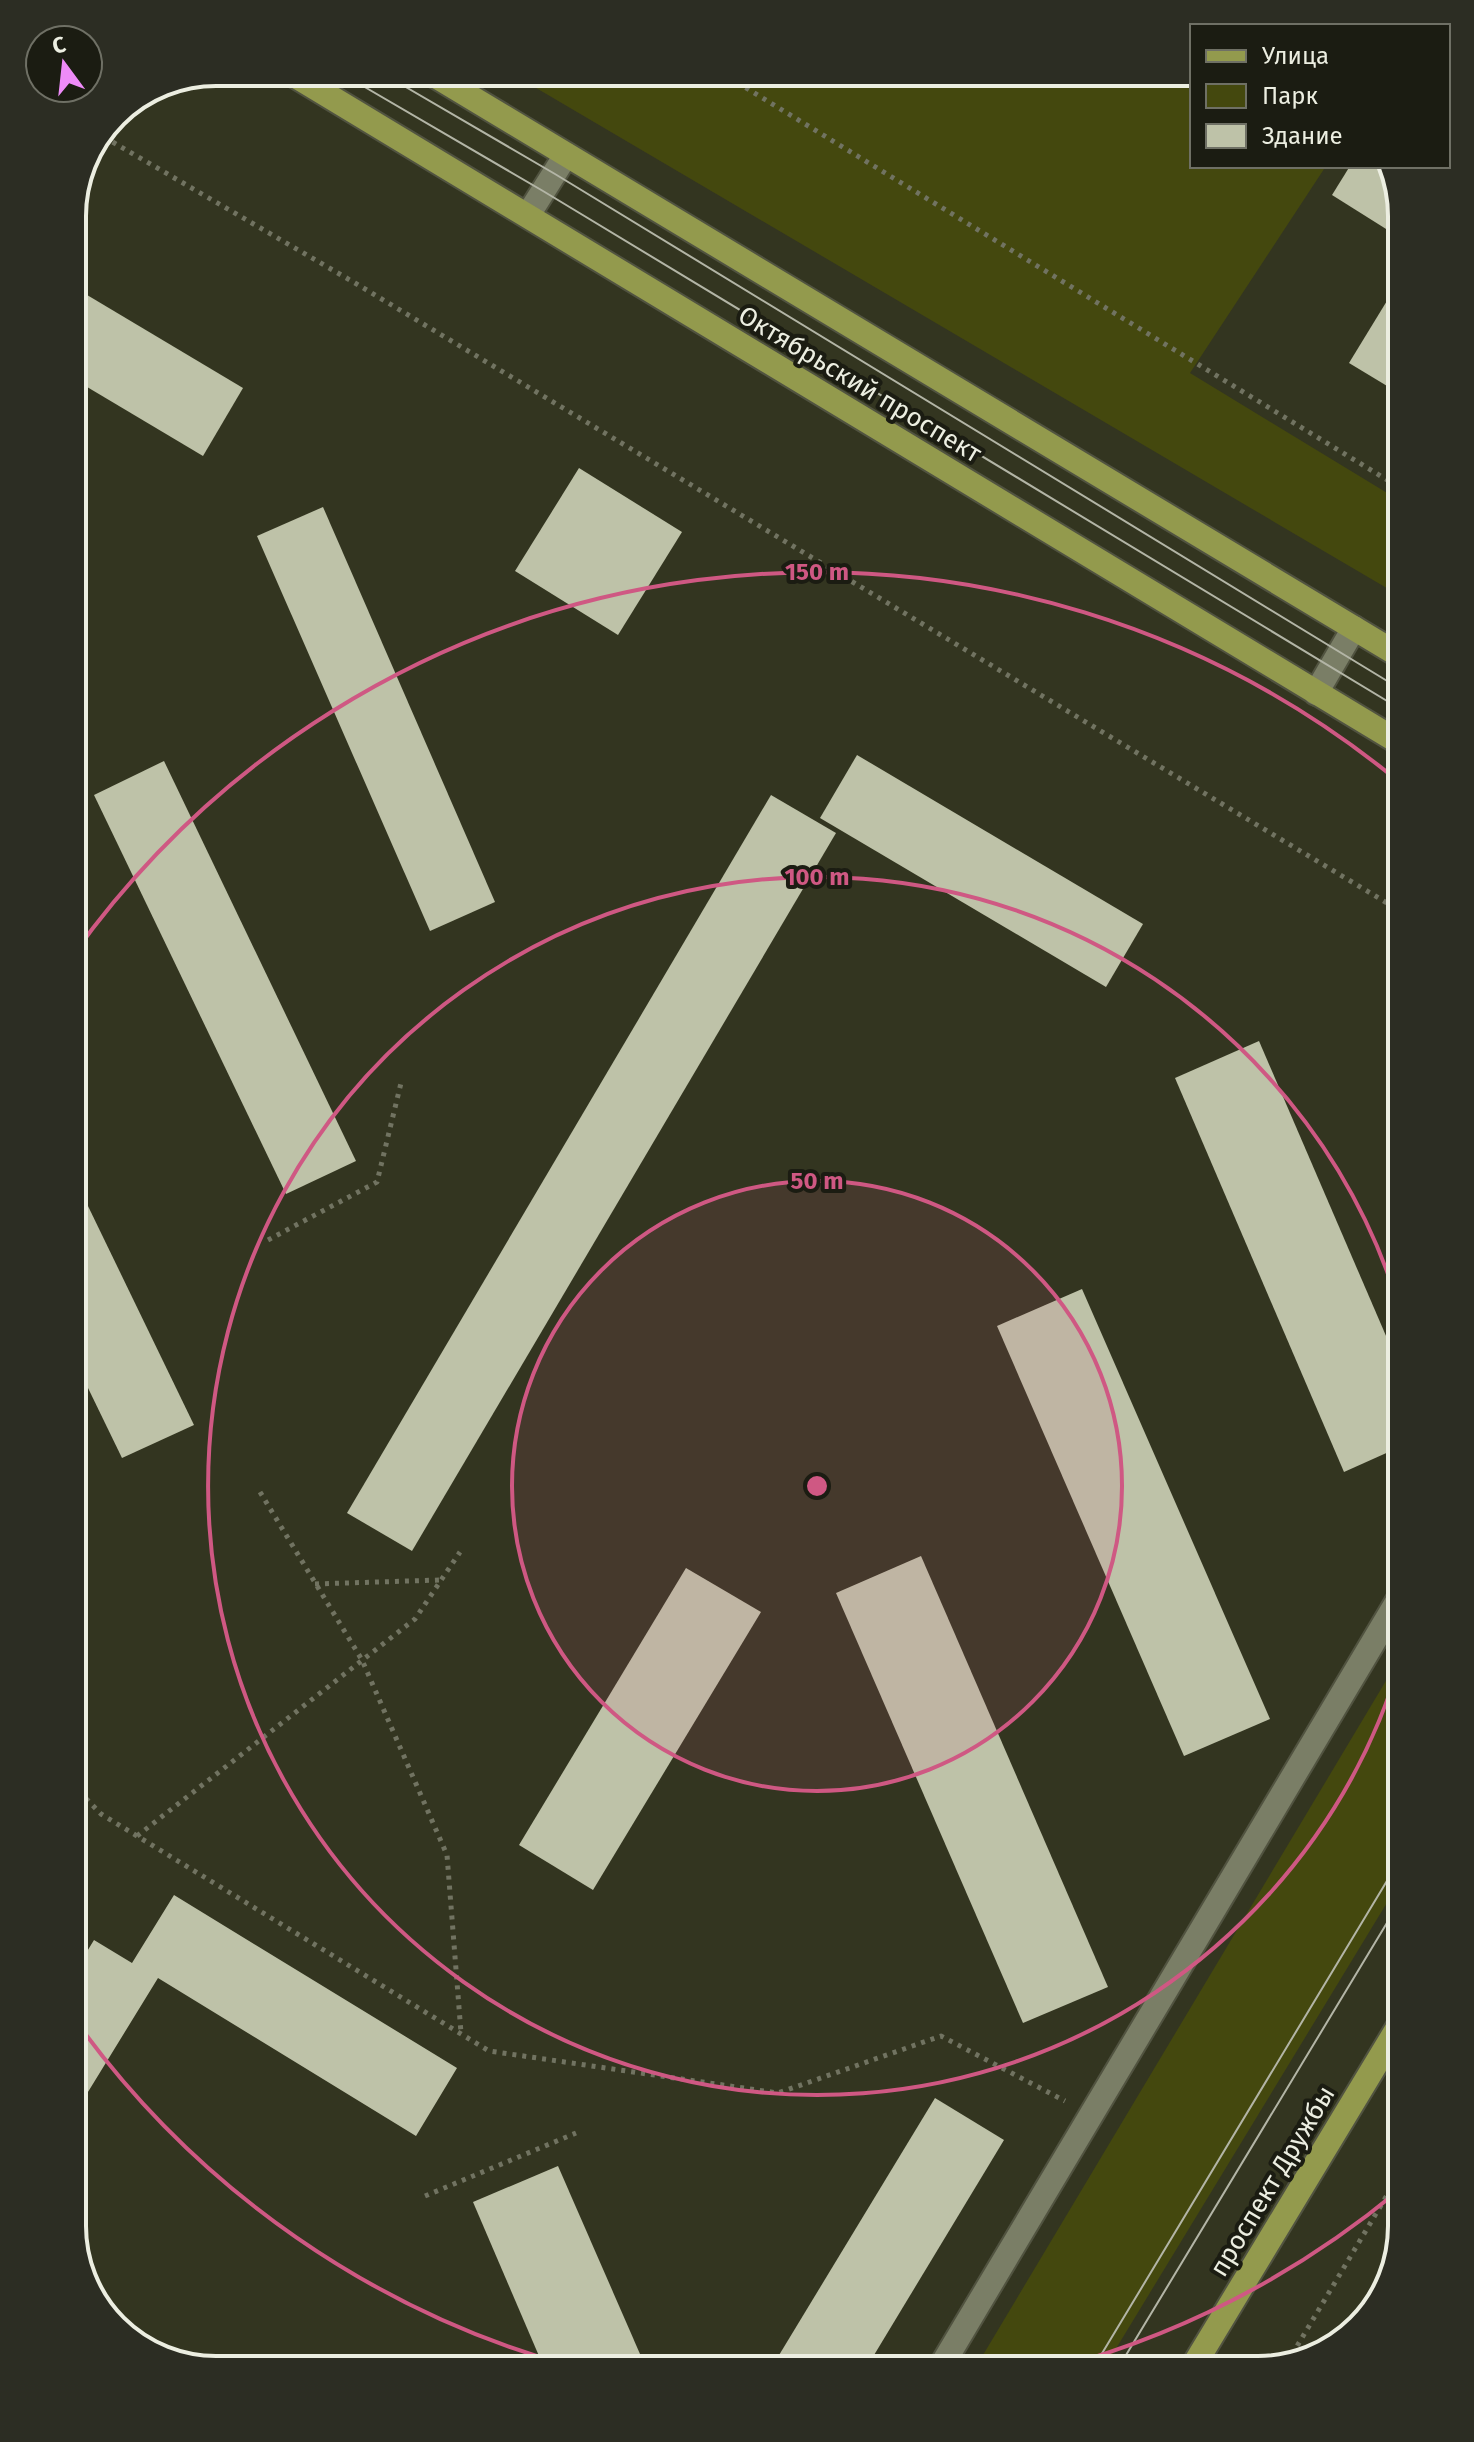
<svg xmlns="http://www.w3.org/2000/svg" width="1474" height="2442" font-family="'Fira Sans',sans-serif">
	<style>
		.green { fill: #44480e }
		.building { fill: #bec2a8 }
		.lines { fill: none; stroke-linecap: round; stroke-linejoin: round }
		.minor-casing { stroke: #515340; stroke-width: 28 }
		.major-casing { stroke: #515340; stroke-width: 28 }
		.path { stroke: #717361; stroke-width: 5; stroke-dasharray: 4 6; stroke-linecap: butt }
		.minor { stroke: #7a7e66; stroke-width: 24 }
		.major { stroke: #939a4d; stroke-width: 24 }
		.tram { stroke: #b3b5a6; stroke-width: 2 }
		.ring { fill: none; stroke: #cf5883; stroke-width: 4 }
		.labels { text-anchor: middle; stroke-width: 8; stroke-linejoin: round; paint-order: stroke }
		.street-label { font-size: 26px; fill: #eceee1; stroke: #1b1c12 }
		.rim { fill: none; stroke: #eceee1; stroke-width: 4 }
		.centre { fill: #cf5883; stroke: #1b1c12; stroke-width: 4 }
		.ring-label { font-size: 24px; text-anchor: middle; font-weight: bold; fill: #cf5883; stroke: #1b1c12; stroke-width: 8; stroke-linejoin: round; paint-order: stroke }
	</style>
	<rect width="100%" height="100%" fill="#333520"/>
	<g class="green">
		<polygon points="509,72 1192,72 1192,166 1326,166 1190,373 1402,502 1402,597"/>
		<polygon points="1402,1654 1402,1878 1103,2370 974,2370"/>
	</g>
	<g class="building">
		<polygon points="1350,166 1390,166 1402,216 1402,239 1332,195"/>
		<polygon points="72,286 243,388 203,456 72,378"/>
		<polygon points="1393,291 1402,296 1402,395 1349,363"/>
		<polygon points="579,468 682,532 618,635 515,571"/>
		<polygon points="323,507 495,902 430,931 257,536"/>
		<polygon points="857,755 1143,924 1106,987 820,818"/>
		<polygon points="164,761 356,1161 286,1194 94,795"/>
		<polygon points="771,795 836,833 412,1551 347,1513"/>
		<polygon points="1259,1041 1402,1373 1402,1446 1344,1472 1175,1078"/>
		<polygon points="72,1173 194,1425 122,1458 72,1355"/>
		<polygon points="1082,1289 1270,1719 1184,1756 997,1326"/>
		<polygon points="921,1556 1108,1987 1023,2023 836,1593"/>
		<polygon points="686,1568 761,1612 593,1890 519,1845"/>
		<polygon points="174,1895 457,2068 416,2136 158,1978 72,2118 72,1976 94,1940 132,1963"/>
		<polygon points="935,2098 1004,2140 865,2370 770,2370"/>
		<polygon points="558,2166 647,2370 545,2370 473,2202"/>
	</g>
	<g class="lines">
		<defs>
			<g id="minor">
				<polyline points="528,215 566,155"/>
				<polyline points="1316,693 1354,628"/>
				<polyline points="939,2370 1402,1594"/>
			</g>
			<g id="major">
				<polyline points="289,72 1402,744"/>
				<polyline points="429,72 1402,657"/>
				<polyline points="1191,2370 1402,2021"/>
			</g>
		</defs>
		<use href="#minor" class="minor-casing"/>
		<use href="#major" class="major-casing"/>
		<g class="path">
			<polyline points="720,72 1402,489"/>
			<polyline points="104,137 355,283 1402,912"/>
			<polyline points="268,1240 377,1182 401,1083"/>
			<polyline points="260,1492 362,1660 447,1855 461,2033"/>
			<polyline points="315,1584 440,1580"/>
			<polyline points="72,1784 101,1814 489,2051 778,2093 941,2036 1065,2101"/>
			<polyline points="137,1836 415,1619 460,1552"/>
			<polyline points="425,2196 576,2133"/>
			<polyline points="1287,2363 1402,2170"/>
		</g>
		<use href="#minor" class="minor"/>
		<use href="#major" class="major"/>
		<g class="tram">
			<polyline points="339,72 543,191 1402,710"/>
			<polyline points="380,72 555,174 1402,690"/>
			<polyline points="1092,2370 1402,1856"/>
			<polyline points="1117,2370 1402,1898"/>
		</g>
	</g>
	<circle cx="817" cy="1486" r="305" fill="#cf5883" fill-opacity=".12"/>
	<g class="ring">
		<circle cx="817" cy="1486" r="305"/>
		<path d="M1401 1659A609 609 0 1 1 1401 1313"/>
		<path d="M1398 2191A914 914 0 0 1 1054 2369M580 2369A914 914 0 0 1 73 2017M73 955A914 914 0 0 1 1398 781"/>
	</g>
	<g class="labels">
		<g class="street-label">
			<text transform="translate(860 384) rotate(31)" y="9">Октябрьский проспект</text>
			<text transform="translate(1272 2181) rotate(-59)" y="9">проспект Дружбы</text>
		</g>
	</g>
	<path d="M0 0H1474V2442H0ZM216 86H1258A130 130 0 0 1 1388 216V2226A130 130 0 0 1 1258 2356H216A130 130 0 0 1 86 2226V216A130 130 0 0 1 216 86Z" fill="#2c2d23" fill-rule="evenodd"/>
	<path class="rim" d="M216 86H1258A130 130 0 0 1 1388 216V2226A130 130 0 0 1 1258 2356H216A130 130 0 0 1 86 2226V216A130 130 0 0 1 216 86Z"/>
	<circle cx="817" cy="1486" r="12" class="centre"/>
	<g class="ring-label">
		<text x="817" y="580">150 m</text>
		<text x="817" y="885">100 m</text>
		<text x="817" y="1189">50 m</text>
	</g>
	<rect x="1190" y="24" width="260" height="144" fill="#1b1c12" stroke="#6f7065" stroke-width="2"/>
	<rect x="1206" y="50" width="40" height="12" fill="#939a4d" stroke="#6f7065" stroke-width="2"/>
	<text x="1262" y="64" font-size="24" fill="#eceee1">Улица</text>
	<rect x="1206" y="84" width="40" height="24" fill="#44480e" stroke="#6f7065" stroke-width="2"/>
	<text x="1262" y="104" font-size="24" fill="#eceee1">Парк</text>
	<rect x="1206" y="124" width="40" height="24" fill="#bec2a8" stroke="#6f7065" stroke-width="2"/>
	<text x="1262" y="144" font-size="24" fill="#eceee1">Здание</text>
	<g transform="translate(64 64) rotate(345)"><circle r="38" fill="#1b1c12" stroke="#6f7065" stroke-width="2"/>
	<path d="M0-6L14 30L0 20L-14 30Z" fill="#ee8bf8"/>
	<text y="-12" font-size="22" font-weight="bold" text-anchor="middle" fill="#eceee1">С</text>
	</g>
</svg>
